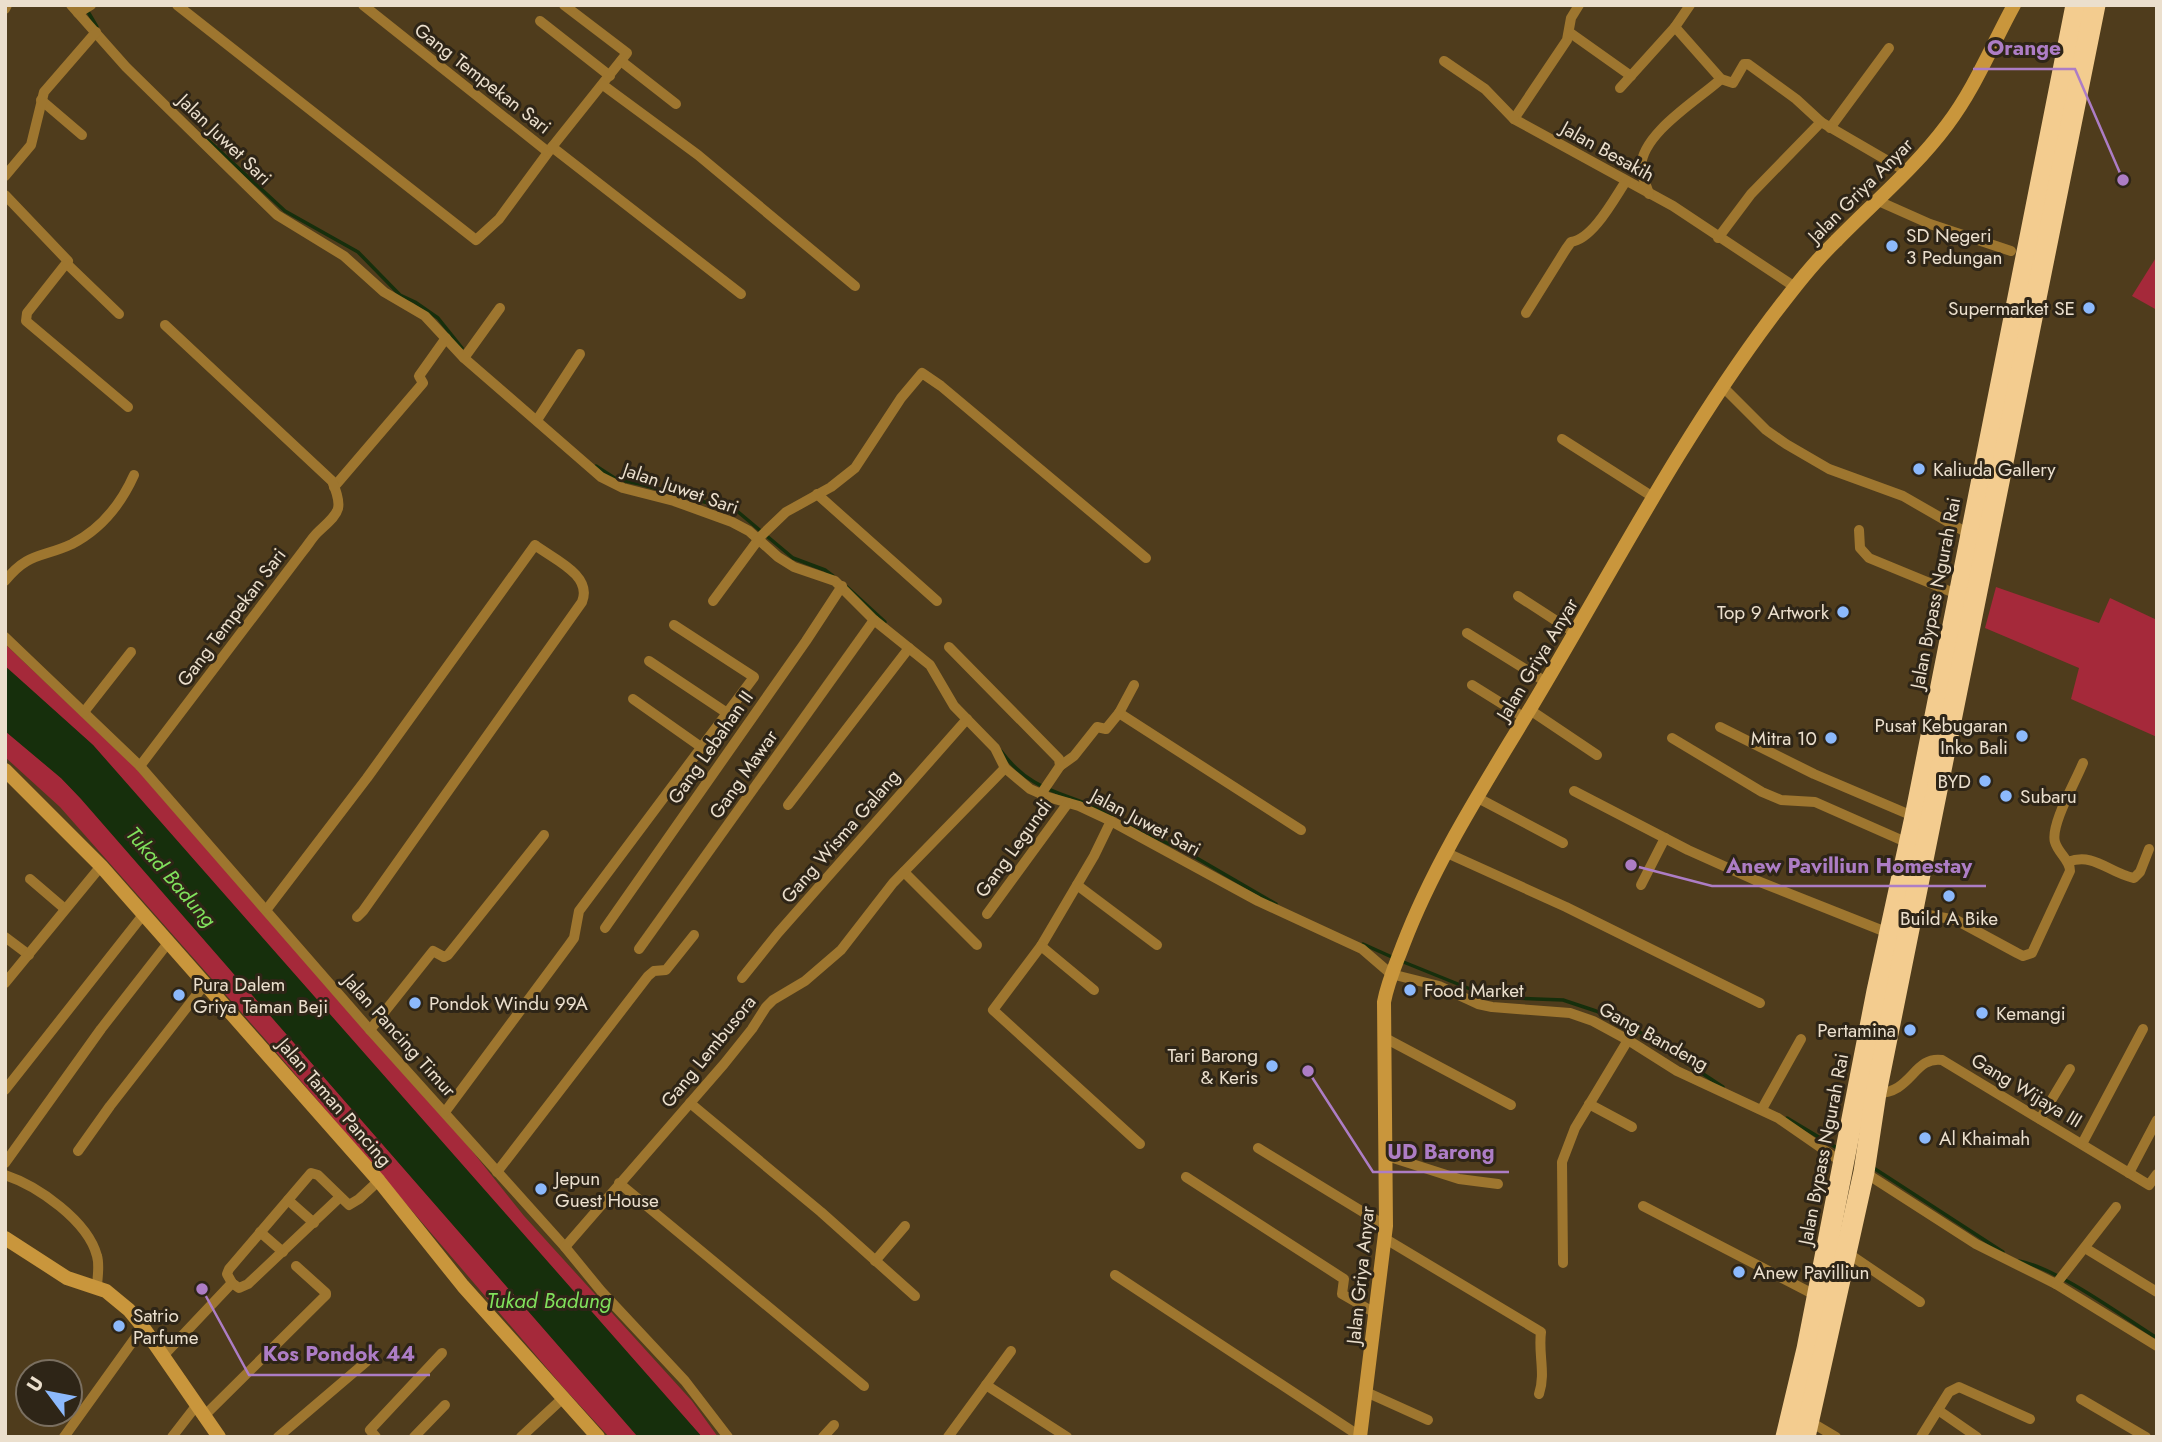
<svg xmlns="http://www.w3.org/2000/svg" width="2162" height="1442" font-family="Jost,sans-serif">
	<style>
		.green { fill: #a5293a }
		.water { fill: #162f0c }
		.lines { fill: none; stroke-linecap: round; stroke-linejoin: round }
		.stream { stroke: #162f0c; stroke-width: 3.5 }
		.street { stroke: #9e762f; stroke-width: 10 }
		.secondary { stroke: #c9963c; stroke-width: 14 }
		.highway { stroke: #f3cc8f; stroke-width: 21 }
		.poi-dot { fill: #8cb9fc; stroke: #2e2517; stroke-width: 2.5 }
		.labels { text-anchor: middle; stroke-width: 6; stroke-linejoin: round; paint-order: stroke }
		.street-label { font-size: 19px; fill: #ebdfcd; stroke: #2e2517 }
		.poi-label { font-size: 19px; fill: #ebdfcd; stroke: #2e2517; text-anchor: start }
		.water-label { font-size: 21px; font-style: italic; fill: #80e15c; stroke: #2e2517 }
		.leader { fill: none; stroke: #ad7dc5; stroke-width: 2.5 }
		.callout-dot { fill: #ad7dc5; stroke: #2e2517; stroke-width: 2.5 }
		.callout-label { font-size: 21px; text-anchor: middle; font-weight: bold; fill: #ad7dc5; stroke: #2e2517; stroke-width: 6; stroke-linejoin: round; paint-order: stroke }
	</style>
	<rect width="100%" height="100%" fill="#4f3c1c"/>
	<g class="green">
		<polygon points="2157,256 2157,310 2132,296"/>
		<polygon points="1996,587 2099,623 2110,598 2157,620 2157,737 2071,699 2079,668 1985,628"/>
		<polygon points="5,644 133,765 465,1142 524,1216 692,1401 718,1437 702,1437 93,745 5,666"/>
		<polygon points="5,731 61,778 81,798 638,1437 609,1437 563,1387 264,1038 60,807 5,757"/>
	</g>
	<polygon class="water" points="5,666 93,745 702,1437 638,1437 81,799 61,778 5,731"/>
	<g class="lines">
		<g class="stream">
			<polyline points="87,10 97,27"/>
			<polyline points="208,140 285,211 358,252 400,295 415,302 438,318 462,348"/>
			<polyline points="596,466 616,479 640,484 737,511 793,558 825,570 833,576"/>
			<polyline points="847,587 885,622"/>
			<path d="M1001,751C1034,796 1068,791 1113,816"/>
			<polyline points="1123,822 1188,853 1276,904"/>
			<polyline points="1363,944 1394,958"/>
			<polyline points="1401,961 1490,997 1563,1000 1596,1011 1635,1029 1723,1087"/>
			<polyline points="1787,1118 1837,1148"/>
			<polyline points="1872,1167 2003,1252"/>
			<path d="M2019,1261C2057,1268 2122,1316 2157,1338"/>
		</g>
		<g class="street">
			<polyline points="71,5 126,67 277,215 344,256 384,292 425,316 464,358 601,477 623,488 674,501 732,522 749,531 778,557 794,567 835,581 874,620 930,665 954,706 995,748 1005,768 1030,789 1048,797 1079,806 1111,821 1258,901 1362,949 1391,974 1439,986 1478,1004 1492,1007 1570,1013 1593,1021 1628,1040 1677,1071 1778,1118 1843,1163"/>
			<polyline points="177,5 476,240 499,219 552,147 627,53 564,5"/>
			<polyline points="363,5 548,152"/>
			<polyline points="1579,5 1571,18 1567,40 1514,119 1673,206 1795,287"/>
			<polyline points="5,9 7,5"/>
			<polyline points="78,13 91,5"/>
			<polyline points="540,21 610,76"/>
			<polyline points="1675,27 1721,79 1733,83 1744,64 1748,64 1796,99 1821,122"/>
			<polyline points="1569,32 1631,76"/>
			<polyline points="621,61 676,104"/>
			<polyline points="1444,61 1485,89 1514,119"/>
			<polyline points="603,85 698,155 855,286"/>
			<polyline points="1620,88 1675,27 1690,5"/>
			<polyline points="41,100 82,135"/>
			<polyline points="1830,128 1889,48"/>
			<polyline points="552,147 741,294"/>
			<polyline points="5,176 31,145 44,92 96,32"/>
			<path d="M1649,194C1647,186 1641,176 1641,167C1642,133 1698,100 1721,79"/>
			<polyline points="5,195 68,261 27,313 26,321 128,407"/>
			<polyline points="1876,200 1930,224 2011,251"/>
			<polyline points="1718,238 1751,194 1821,122 1907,172"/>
			<polyline points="67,264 119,314"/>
			<path d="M1526,313L1566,249L1571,242C1593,239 1614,199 1626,181"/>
			<polyline points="464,358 500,308"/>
			<polyline points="1722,386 1766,430 1786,444 1829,469 1903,496 1969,534"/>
			<polyline points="537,420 580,354"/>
			<polyline points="1562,439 1653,497"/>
			<polyline points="334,487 423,383 419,376 446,338"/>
			<polyline points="817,494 937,601"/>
			<polyline points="1859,530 1860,548 1869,558 1959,595"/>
			<path d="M5,581C28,552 42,558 72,544C101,529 121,504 134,475"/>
			<polyline points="1518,596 1575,633"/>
			<polyline points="713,601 761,536 786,512 831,487 855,468 901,398 922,373 941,386 1146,558"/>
			<polyline points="1467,633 1546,682"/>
			<polyline points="5,637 140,766 370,1030 565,1247 601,1291 685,1381 728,1437"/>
			<polyline points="949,647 1059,759 1060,766 1041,794"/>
			<polyline points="649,661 727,713"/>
			<polyline points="1472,685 1525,718"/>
			<polyline points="633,699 701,747"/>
			<polyline points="1530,710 1597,755"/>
			<polyline points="84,712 131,652"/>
			<polyline points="1119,713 1301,830"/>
			<polyline points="1720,727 1814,774 1915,817"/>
			<polyline points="1672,738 1762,792 1781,800 1815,802 1908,843"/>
			<path d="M140,766L303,551C308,545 312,538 317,533C338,513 345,511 332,481L165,325"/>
			<polyline points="1060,766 1074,756 1097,727 1106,729 1119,713 1134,685"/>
			<polyline points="1574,791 1688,850 1755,880 1891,934"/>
			<polyline points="1478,798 1563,843"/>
			<polyline points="788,805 909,648"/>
			<polyline points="1111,821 1094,856 1041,946 993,1010 1140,1144"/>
			<polyline points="1447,853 1566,907 1760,1003"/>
			<path d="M2068,862C2094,852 2109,873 2134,878L2140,872L2149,849"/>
			<polyline points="904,872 977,945"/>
			<polyline points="30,879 65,909"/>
			<polyline points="1077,885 1157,945"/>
			<polyline points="1641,885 1665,838"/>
			<path d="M267,909L367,778L535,545C553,559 593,575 582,602L363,911L357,917"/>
			<path d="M1913,912L1956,920L2017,953L2023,956L2032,953L2070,871C2070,860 2058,853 2055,842C2050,825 2076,781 2083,763"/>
			<polyline points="987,914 1068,803"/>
			<polyline points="605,928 806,641 842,586"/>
			<polyline points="5,937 29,955"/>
			<polyline points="1041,946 1094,990"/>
			<polyline points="639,949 874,620"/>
			<polyline points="742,978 778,933 967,719"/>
			<polyline points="5,983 101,866"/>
			<polyline points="370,1030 433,951 444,957 448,955 544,835"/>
			<polyline points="1385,1038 1511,1105"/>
			<polyline points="5,1090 143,915"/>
			<path d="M1876,1093C1912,1094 1913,1056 1942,1060L2149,1185L2157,1174"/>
			<polyline points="690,1103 821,1212 915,1296"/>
			<polyline points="1589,1104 1632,1127"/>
			<polyline points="1762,1109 1801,1039"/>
			<polyline points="445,1112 569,945 574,938 579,911 754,677 674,625"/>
			<polyline points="2040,1119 2070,1069"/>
			<polyline points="2082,1144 2143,1029"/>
			<polyline points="1258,1148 1386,1226"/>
			<polyline points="78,1151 110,1106 205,984"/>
			<polyline points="1387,1156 1459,1179 1498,1184"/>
			<polyline points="5,1163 101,1029 168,943"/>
			<polyline points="497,1172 648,976 654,971 666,970 694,935"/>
			<polyline points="1864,1172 1976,1244 2056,1284 2157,1346"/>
			<polyline points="2129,1173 2157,1120"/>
			<path d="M5,1175C38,1186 88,1221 97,1256C100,1266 97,1278 97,1289"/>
			<polyline points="1186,1177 1344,1279 1342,1294 1375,1313"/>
			<polyline points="619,1183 864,1386"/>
			<polyline points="288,1200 314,1223"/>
			<polyline points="1643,1206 1817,1296"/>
			<polyline points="260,1232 283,1252"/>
			<path d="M1384,1238L1541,1332C1538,1354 1546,1373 1539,1394"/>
			<polyline points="565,1247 724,1064 752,1029 766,1007 773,1000 805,981 841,950 893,883 1005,768"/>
			<polyline points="2085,1248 2157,1292"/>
			<polyline points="1846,1252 1920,1302"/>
			<polyline points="875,1261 905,1226"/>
			<polyline points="1563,1263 1562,1162 1575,1128 1628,1040"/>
			<polyline points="1115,1275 1361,1437"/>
			<polyline points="232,1283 239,1288 248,1284 340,1197"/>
			<polyline points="2056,1284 2116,1207"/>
			<polyline points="163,1356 232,1283 227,1274 229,1269 311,1173 318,1175 349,1205 359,1199 373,1186"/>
			<polyline points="986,1385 1067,1437"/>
			<polyline points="1366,1392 1428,1420"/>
			<polyline points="2081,1399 2146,1437"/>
			<polyline points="1938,1410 1977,1437"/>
			<polyline points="203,1417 326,1295 326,1293 296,1266"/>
			<polyline points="1809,1421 1836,1437"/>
			<polyline points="64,1437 143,1327"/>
			<polyline points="172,1437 196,1406"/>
			<polyline points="278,1437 366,1362"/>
			<polyline points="376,1437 370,1430 442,1353"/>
			<polyline points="414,1437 445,1405"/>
			<polyline points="521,1437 563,1398"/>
			<polyline points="823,1437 834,1425"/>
			<polyline points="948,1437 1011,1351"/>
			<polyline points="1921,1437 1949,1392 1959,1387 2030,1419"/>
		</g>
		<g class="secondary">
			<polyline points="5,770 101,866 379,1181 463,1286 598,1437"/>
			<polyline points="5,1238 67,1278 106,1291 129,1310 143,1327 219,1437"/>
			<path d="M1360,1437L1386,1226L1384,1002C1388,981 1396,964 1403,945C1433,866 1480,792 1524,719C1605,585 1676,445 1771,318C1791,292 1812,264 1836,241C1873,203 1915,168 1947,125C1975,88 1992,45 2014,5"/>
		</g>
		<g class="highway">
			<polyline points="1786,1437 1807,1349 1877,991 1915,817 2076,5"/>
			<polyline points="1805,1437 1864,1172 1876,1093 2095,5"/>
		</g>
	</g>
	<g class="poi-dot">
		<circle cx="1892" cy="246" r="7"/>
		<circle cx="2089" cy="308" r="7"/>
		<circle cx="1919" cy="469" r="7"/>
		<circle cx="1843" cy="612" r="7"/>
		<circle cx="2022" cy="736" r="7"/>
		<circle cx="1831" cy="738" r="7"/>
		<circle cx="1985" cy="781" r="7"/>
		<circle cx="2006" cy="796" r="7"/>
		<circle cx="1949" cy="896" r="7"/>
		<circle cx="1410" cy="990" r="7"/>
		<circle cx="179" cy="995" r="7"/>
		<circle cx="415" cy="1003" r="7"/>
		<circle cx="1982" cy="1013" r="7"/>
		<circle cx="1910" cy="1030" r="7"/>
		<circle cx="1272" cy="1066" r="7"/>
		<circle cx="1925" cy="1138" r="7"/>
		<circle cx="541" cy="1189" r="7"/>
		<circle cx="1739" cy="1272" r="7"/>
		<circle cx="119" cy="1326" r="7"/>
	</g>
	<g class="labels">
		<g class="street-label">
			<text transform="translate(483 78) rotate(38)" y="7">Gang Tempekan Sari</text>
			<text transform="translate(225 139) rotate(44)" y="7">Jalan Juwet Sari</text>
			<text transform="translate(1608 151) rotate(29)" y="7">Jalan Besakih</text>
			<text transform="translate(1860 190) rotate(-45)" y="7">Jalan Griya Anyar</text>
			<text transform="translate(681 488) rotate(19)" y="7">Jalan Juwet Sari</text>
			<text transform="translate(1935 593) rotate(-79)" y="7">Jalan Bypass Ngurah Rai</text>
			<text transform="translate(231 617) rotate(-53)" y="7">Gang Tempekan Sari</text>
			<text transform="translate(1537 659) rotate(-59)" y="7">Jalan Griya Anyar</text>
			<text transform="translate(710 747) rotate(-55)" y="7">Gang Lebahan II</text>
			<text transform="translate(743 774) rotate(-55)" y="7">Gang Mawar</text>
			<text transform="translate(1146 822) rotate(28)" y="7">Jalan Juwet Sari</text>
			<text transform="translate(840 836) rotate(-49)" y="7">Gang Wisma Galang</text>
			<text transform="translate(1013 848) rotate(-54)" y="7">Gang Legundi</text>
			<text transform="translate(400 1035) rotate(48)" y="7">Jalan Pancing Timur</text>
			<text transform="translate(1654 1036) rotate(29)" y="7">Gang Bandeng</text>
			<text transform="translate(708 1051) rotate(-51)" y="7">Gang Lembusora</text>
			<text transform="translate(2027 1090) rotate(31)" y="7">Gang Wijaya III</text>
			<text transform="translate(335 1102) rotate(49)" y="7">Jalan Taman Pancing</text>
			<text transform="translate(1823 1149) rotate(-79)" y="7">Jalan Bypass Ngurah Rai</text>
			<text transform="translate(1360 1275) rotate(-84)" y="7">Jalan Griya Anyar</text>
		</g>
		<g class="poi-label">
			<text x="1906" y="242">SD Negeri<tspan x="1906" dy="22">3 Pedungan</tspan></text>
			<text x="2075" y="315" text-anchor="end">Supermarket SE</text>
			<text x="1933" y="476">Kaliuda Gallery</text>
			<text x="1829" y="619" text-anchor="end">Top 9 Artwork</text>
			<text x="2008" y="732" text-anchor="end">Pusat Kebugaran<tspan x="2008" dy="22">Inko Bali</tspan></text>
			<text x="1817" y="745" text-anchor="end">Mitra 10</text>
			<text x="1971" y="788" text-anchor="end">BYD</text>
			<text x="2020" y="803">Subaru</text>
			<text x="1949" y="925" text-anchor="middle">Build A Bike</text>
			<text x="193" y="991">Pura Dalem<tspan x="193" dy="22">Griya Taman Beji</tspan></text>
			<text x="1424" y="997">Food Market</text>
			<text x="429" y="1010">Pondok Windu 99A</text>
			<text x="1996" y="1020">Kemangi</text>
			<text x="1896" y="1037" text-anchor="end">Pertamina</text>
			<text x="1258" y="1062" text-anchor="end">Tari Barong<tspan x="1258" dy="22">&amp; Keris</tspan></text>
			<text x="1939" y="1145">Al Khaimah</text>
			<text x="555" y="1185">Jepun<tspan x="555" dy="22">Guest House</tspan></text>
			<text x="1753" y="1279">Anew Pavilliun</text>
			<text x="133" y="1322">Satrio<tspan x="133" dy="22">Parfume</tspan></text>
		</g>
		<g class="water-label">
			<text transform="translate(171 877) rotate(49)" y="7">Tukad Badung</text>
			<text x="549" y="1308">Tukad Badung</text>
		</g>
	</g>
	<path class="leader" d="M2123 180L2075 69H1973M1631 865L1712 886H1986M1308 1071L1373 1172H1509M202 1289L249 1375H430"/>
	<g class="callout-dot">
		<circle cx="2123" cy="180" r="7"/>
		<circle cx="1631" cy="865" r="7"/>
		<circle cx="1308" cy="1071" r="7"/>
		<circle cx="202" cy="1289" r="7"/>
	</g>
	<g class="callout-label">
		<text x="2024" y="55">Orange</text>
		<text x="1849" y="873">Anew Pavilliun Homestay</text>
		<text x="1441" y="1159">UD Barong</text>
		<text x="339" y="1361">Kos Pondok 44</text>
	</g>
	<rect width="2162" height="1442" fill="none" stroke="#ebdfcd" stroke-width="14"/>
	<g transform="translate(49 1393) rotate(302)"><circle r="33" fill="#2e2517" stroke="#7a6f60" stroke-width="2"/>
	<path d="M0-5L12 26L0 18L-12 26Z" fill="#8cb9fc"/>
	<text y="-10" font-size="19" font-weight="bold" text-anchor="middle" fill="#ebdfcd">U</text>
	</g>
</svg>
